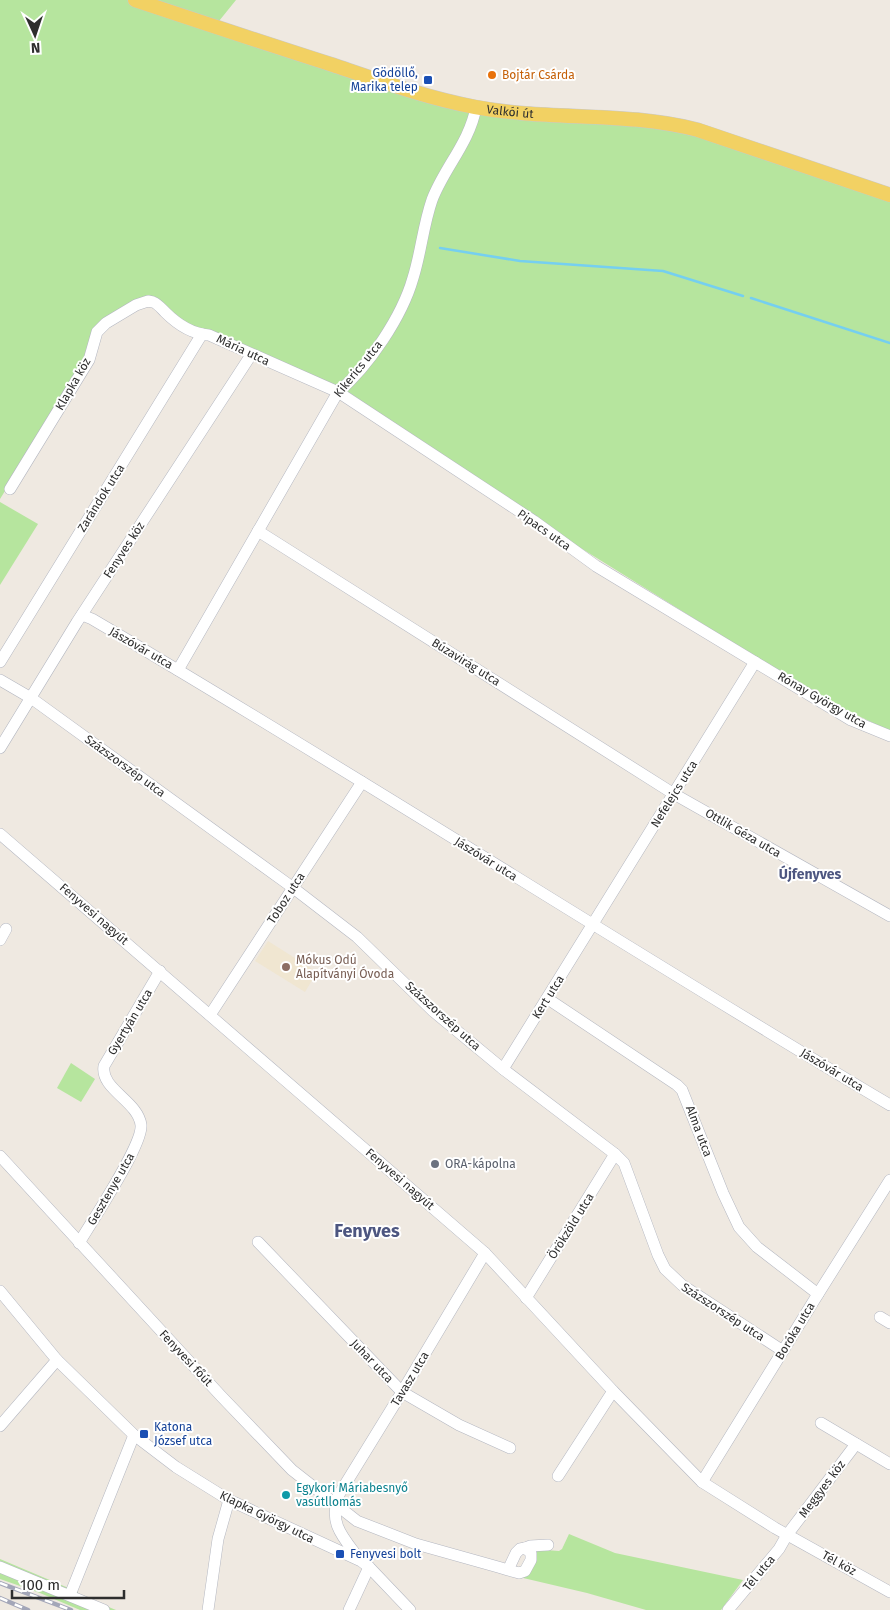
<svg xmlns="http://www.w3.org/2000/svg" width="890" height="1610" font-family="'Fira Sans',sans-serif">
	<style>
		.education { fill: #f0e6d1 }
		.green { fill: #b6e59e }
		.lines { fill: none; stroke-linecap: round; stroke-linejoin: round }
		.stream { stroke: #75cff0; stroke-width: 2.5 }
		.minor-casing { stroke: #b4b7c1; stroke-width: 12 }
		.major-casing { stroke: #c9c9c9; stroke-width: 15 }
		.minor { stroke: #fff; stroke-width: 11 }
		.major { stroke: #f2d163; stroke-width: 14 }
		.rail-casing { stroke: #a3a6b8; stroke-width: 4.5 }
		.rail { stroke: #fff; stroke-width: 2.5; stroke-dasharray: 8; stroke-linecap: butt }
		.food-dot { fill: #e8710a; stroke: #fff; stroke-width: 2 }
		.transit-dot { fill: #1a4fb4; stroke: #fff; stroke-width: 2 }
		.education-dot { fill: #8d6e63; stroke: #fff; stroke-width: 2 }
		.worship-dot { fill: #6b7280; stroke: #fff; stroke-width: 2 }
		.culture-dot { fill: #0f9aa8; stroke: #fff; stroke-width: 2 }
		.labels { text-anchor: middle; stroke-width: 4; stroke-linejoin: round; paint-order: stroke }
		.transit-label { font-size: 12px; fill: #164399; stroke: #fff; text-anchor: start }
		.food-label { font-size: 12px; fill: #c56008; stroke: #fff; text-anchor: start }
		.street-label { font-size: 12px; fill: #2e2e2e; stroke: #fff }
		.education-label { font-size: 12px; fill: #785e54; stroke: #fff; text-anchor: start }
		.worship-label { font-size: 12px; fill: #5b616d; stroke: #fff; text-anchor: start }
		.culture-label { font-size: 12px; fill: #0d838f; stroke: #fff; text-anchor: start }
		.neighbourhood-label { font-size: 14px; font-weight: bold; fill: #4d5680; stroke: #fff }
		.district-label { font-size: 18px; font-weight: bold; fill: #4d5680; stroke: #fff }
	</style>
	<rect width="100%" height="100%" fill="#efe9e1"/>
	<polygon class="education" points="268,941 317,972 305,992 255,961"/>
	<g class="green">
		<polygon points="0,0 236,0 215,26 462,108 670,126 890,198 890,731 825,700 534,519 338,387 193,329 157,300 107,319 83,365 0,499"/>
		<polygon points="0,502 38,524 0,585"/>
		<polygon points="71,1063 95,1079 81,1102 57,1088"/>
		<polygon points="569,1534 615,1553 743,1580 721,1610 646,1610 587,1593 519,1577 532,1549 559,1551 562,1549"/>
		<polygon points="0,1559 78,1592 77,1594 116,1610 80,1610 40,1593 0,1579"/>
	</g>
	<g class="lines">
		<g class="stream">
			<polyline points="440,248 520,261 663,271 743,296"/>
			<polyline points="751,298 890,343"/>
		</g>
		<defs>
			<g id="minor">
				<path d="M10,489L89,360L97,332L106,323L136,305L148,301L153,302C158,304 161,308 165,312C177,324 192,334 209,335L338,392L534,521L596,566L851,720L890,736"/>
				<polyline points="258,531 674,794 890,916"/>
				<path d="M82,615L92,619C361,777 622,946 890,1105"/>
				<polyline points="0,662 202,334"/>
				<path d="M178,670L338,392C368,367 402,317 413,278C421,253 423,226 432,200C444,168 470,142 476,107"/>
				<polyline points="0,680 31,698 292,887 357,937 433,1011 503,1069 615,1154 624,1163 658,1255 665,1269 682,1285 783,1351"/>
				<polyline points="0,748 77,622 251,355"/>
				<polyline points="0,834 485,1253 613,1391 702,1482 775,1528 890,1592"/>
				<polyline points="0,940 6,929"/>
				<polyline points="548,999 677,1085 682,1090 723,1193 739,1227 757,1247 818,1294"/>
				<polyline points="210,1015 362,782"/>
				<polyline points="503,1069 755,662"/>
				<polyline points="0,1156 221,1396 292,1470 357,1521 416,1544 498,1567 508,1570 516,1553 520,1549 525,1548 531,1553 531,1560 525,1571 519,1573 508,1570"/>
				<polyline points="258,1242 402,1392 459,1425 510,1448"/>
				<path d="M79,1243C92,1221 143,1145 141,1125C138,1101 100,1089 104,1066L160,971"/>
				<polyline points="0,1291 57,1360 134,1435 176,1467 229,1500 361,1561 369,1567 410,1610"/>
				<polyline points="526,1298 615,1154"/>
				<polyline points="880,1317 890,1323"/>
				<polyline points="821,1423 890,1464"/>
				<polyline points="0,1426 57,1360"/>
				<polyline points="558,1476 613,1391"/>
				<polyline points="702,1482 818,1294 890,1180"/>
				<polyline points="525,1548 530,1546 548,1545"/>
				<path d="M360,1560C343,1537 329,1525 338,1496L402,1392L485,1253"/>
				<polyline points="0,1567 104,1610"/>
				<polyline points="70,1595 134,1435"/>
				<polyline points="208,1610 218,1539 229,1500"/>
				<polyline points="349,1610 369,1567"/>
				<polyline points="728,1610 779,1549 787,1535 856,1444"/>
			</g>
			<g id="major">
				<path id="s1" d="M135,0C201,22 267,44 333,65C380,81 427,98 475,107C549,121 625,111 698,130L890,195"/>
			</g>
		</defs>
		<use href="#minor" class="minor-casing"/>
		<use href="#major" class="major-casing"/>
		<use href="#minor" class="minor"/>
		<use href="#major" class="major"/>
		<defs>
			<g id="rail">
				<polyline points="0,1583 71,1610"/>
				<polyline points="0,1598 28,1610"/>
			</g>
		</defs>
		<use href="#rail" class="rail-casing"/>
		<use href="#rail" class="rail"/>
	</g>
	<circle class="food-dot" cx="492" cy="75" r="5"/>
	<g class="transit-dot">
		<rect x="423" y="75" width="10" height="10" rx="2.5"/>
		<rect x="139" y="1429" width="10" height="10" rx="2.5"/>
		<rect x="335" y="1549" width="10" height="10" rx="2.5"/>
	</g>
	<circle class="education-dot" cx="286" cy="967" r="5"/>
	<circle class="worship-dot" cx="435" cy="1164" r="5"/>
	<circle class="culture-dot" cx="286" cy="1495" r="5"/>
	<g class="labels">
		<g class="transit-label">
			<text x="418" y="77" text-anchor="end">Gödöllő,<tspan x="418" dy="14">Marika telep</tspan></text>
			<text x="154" y="1431">Katona<tspan x="154" dy="14">József utca</tspan></text>
			<text x="350" y="1558">Fenyvesi bolt</text>
		</g>
		<g class="food-label">
			<text x="502" y="79">Bojtár Csárda</text>
		</g>
		<g class="street-label">
			<text dy="4" stroke="none"><textPath href="#s1" startOffset="392">Valkói út</textPath></text>
			<text transform="translate(243 350) rotate(25)" y="4">Mária utca</text>
			<text transform="translate(358 369) rotate(-51)" y="4">Kikerics utca</text>
			<text transform="translate(73 384) rotate(-60)" y="4">Klapka köz</text>
			<text transform="translate(101 498) rotate(-58)" y="4">Zarándok utca</text>
			<text transform="translate(544 530) rotate(35)" y="4">Pipacs utca</text>
			<text transform="translate(124 550) rotate(-57)" y="4">Fenyves köz</text>
			<text transform="translate(141 648) rotate(30)" y="4">Jászóvár utca</text>
			<text transform="translate(466 662) rotate(32)" y="4">Búzavirág utca</text>
			<text transform="translate(822 700) rotate(30)" y="4">Rónay György utca</text>
			<text transform="translate(125 766) rotate(36)" y="4">Százszorszép utca</text>
			<text transform="translate(674 794) rotate(-58)" y="4">Nefelejcs utca</text>
			<text transform="translate(743 833) rotate(30)" y="4">Ottlik Géza utca</text>
			<text transform="translate(486 859) rotate(32)" y="4">Jászóvár utca</text>
			<text transform="translate(286 898) rotate(-57)" y="4">Toboz utca</text>
			<text transform="translate(94 914) rotate(41)" y="4">Fenyvesi nagyút</text>
			<text transform="translate(548 997) rotate(-58)" y="4">Kert utca</text>
			<text transform="translate(443 1016) rotate(42)" y="4">Százszorszép utca</text>
			<text transform="translate(130 1022) rotate(-59)" y="4">Gyertyán utca</text>
			<text transform="translate(832 1070) rotate(31)" y="4">Jászóvár utca</text>
			<text transform="translate(699 1131) rotate(69)" y="4">Alma utca</text>
			<text transform="translate(400 1179) rotate(41)" y="4">Fenyvesi nagyút</text>
			<text transform="translate(111 1189) rotate(-60)" y="4">Gesztenye utca</text>
			<text transform="translate(571 1226) rotate(-58)" y="4">Örökzöld utca</text>
			<text transform="translate(723 1312) rotate(33)" y="4">Százszorszép utca</text>
			<text transform="translate(795 1331) rotate(-59)" y="4">Boróka utca</text>
			<text transform="translate(186 1358) rotate(47)" y="4">Fenyvesi főút</text>
			<text transform="translate(372 1361) rotate(46)" y="4">Juhar utca</text>
			<text transform="translate(410 1379) rotate(-59)" y="4">Tavasz utca</text>
			<text transform="translate(822 1489) rotate(-53)" y="4">Meggyes köz</text>
			<text transform="translate(267 1517) rotate(26)" y="4">Klapka György utca</text>
			<text transform="translate(839 1563) rotate(29)" y="4">Tél köz</text>
			<text transform="translate(759 1573) rotate(-50)" y="4">Tél utca</text>
		</g>
		<g class="education-label">
			<text x="296" y="964">Mókus Odú<tspan x="296" dy="14">Alapítványi Óvoda</tspan></text>
		</g>
		<g class="worship-label">
			<text x="445" y="1168">ORA-kápolna</text>
		</g>
		<g class="culture-label">
			<text x="296" y="1492">Egykori Máriabesnyő<tspan x="296" dy="14">vasútllomás</tspan></text>
		</g>
		<g class="neighbourhood-label">
			<text x="810" y="879">Újfenyves</text>
		</g>
		<g class="district-label">
			<text x="367" y="1237">Fenyves</text>
		</g>
	</g>
	<g transform="translate(35 35) rotate(177)" stroke="#ffffff" stroke-width="4" paint-order="stroke">
	<path d="M0-4L9 19L0 12L-9 19Z" fill="#2e2e2e"/>
	<text y="-8" font-size="14" font-weight="bold" text-anchor="middle" fill="#2e2e2e">N</text>
	</g>
	<path d="M12 1590v8h112v-8" fill="none" stroke="#2e2e2e" stroke-width="2.5"/>
	<text x="20" y="1590" font-size="15" fill="#2e2e2e" stroke="#ffffff" stroke-width="4" paint-order="stroke">100 m</text>
</svg>
